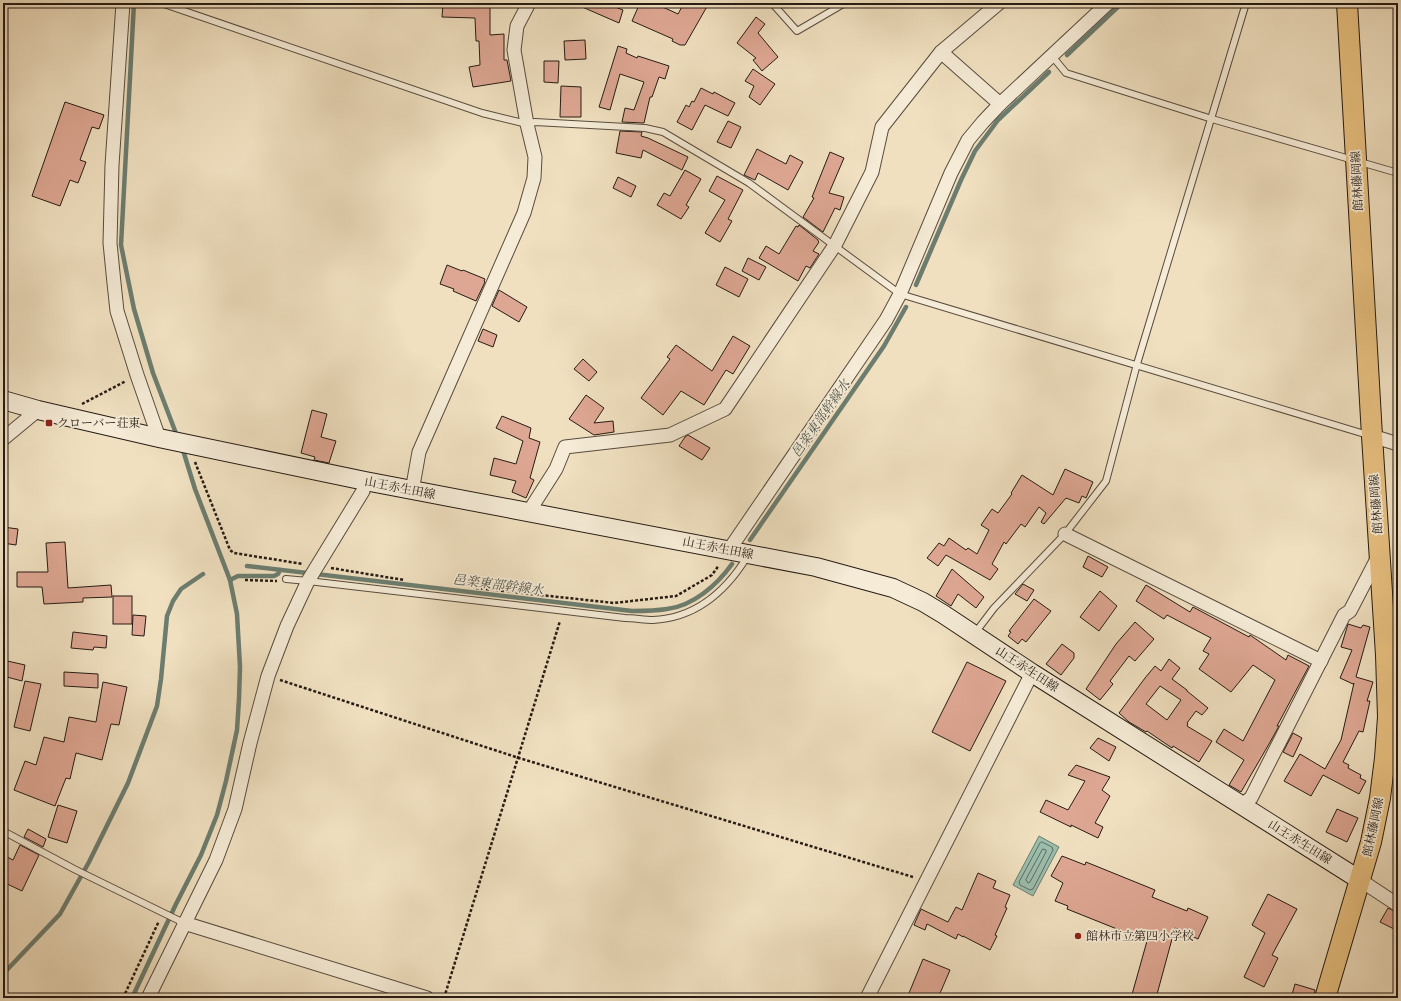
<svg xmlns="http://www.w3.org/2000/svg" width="1401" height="1001" font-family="'Libre Caslon Text','Noto Serif JP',serif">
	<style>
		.water { fill: #9bbeac; stroke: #6c7d6f }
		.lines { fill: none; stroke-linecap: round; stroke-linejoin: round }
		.shore { stroke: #606c60; stroke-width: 1 }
		.stream { stroke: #6c7d6f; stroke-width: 4.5 }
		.building { fill: #dea793; stroke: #261b14; fill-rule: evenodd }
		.service-casing { stroke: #584c3f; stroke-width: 8 }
		.minor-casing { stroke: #584c3f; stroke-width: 15 }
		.secondary-casing { stroke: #261b14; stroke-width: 20 }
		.primary-casing { stroke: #261b14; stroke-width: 22 }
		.path { stroke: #261b14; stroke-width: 2.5; stroke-dasharray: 3 2; stroke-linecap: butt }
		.service { stroke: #f5ebd6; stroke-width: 6 }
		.minor { stroke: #f5ebd6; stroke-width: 13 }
		.secondary { stroke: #f5ebd6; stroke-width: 18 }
		.primary { stroke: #e8c080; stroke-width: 20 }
		.poi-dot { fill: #8f2418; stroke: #f5ebd6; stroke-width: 1.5 }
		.labels { text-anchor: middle; stroke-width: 3.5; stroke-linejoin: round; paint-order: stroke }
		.street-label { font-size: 12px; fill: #261b14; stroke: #f5ebd6 }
		.poi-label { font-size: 12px; fill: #261b14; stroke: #f5ebd6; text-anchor: start }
		.water-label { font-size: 13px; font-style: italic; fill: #4f5449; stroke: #f5ebd6 }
	</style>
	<rect width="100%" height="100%" fill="#f0e0c0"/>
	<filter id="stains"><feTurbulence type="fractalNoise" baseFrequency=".005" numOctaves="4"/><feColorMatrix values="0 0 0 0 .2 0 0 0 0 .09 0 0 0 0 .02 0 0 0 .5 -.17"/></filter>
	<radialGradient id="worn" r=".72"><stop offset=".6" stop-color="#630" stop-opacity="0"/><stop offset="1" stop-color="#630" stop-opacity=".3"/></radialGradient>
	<polygon class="water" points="1039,836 1059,847 1033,896 1013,885"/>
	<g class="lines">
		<g class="shore">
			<polygon points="1042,842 1052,847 1053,850 1033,889 1030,890 1020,885 1019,882 1040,843"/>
			<polygon points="1043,849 1046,850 1046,852 1030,882 1028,883 1026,880"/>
		</g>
		<g class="stream">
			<polyline points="134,3 121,245 134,309 153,373 177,436"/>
			<polyline points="1067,55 1122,3"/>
			<polyline points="916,285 961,180 975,151 998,120 1049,72"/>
			<polyline points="750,540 884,346 906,307"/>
			<path d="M247,566L632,611C644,611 655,611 667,609C693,606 717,585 732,564"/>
			<polyline points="230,580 238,576 274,576 278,574 280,570"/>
			<polyline points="3,974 60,914 89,862 128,783 157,706 161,679 167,616 173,601 181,589 203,574"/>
			<polyline points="132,998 176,904 201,855 217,815 226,781 237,730 239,699 240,667 237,614 230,580 195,489 182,447"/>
		</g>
	</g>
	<g class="building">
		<polygon points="443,3 490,3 490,35 504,34 504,60 507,60 511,81 473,87 469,67 480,65 479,41 476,41 475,18 442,17"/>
		<polygon points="573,3 605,3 623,10 619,23"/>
		<polygon points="640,3 654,3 678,14 684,3 709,3 685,45 680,45 672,41 673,39 632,21"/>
		<polygon points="756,17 765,24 758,33 778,57 762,71 753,60 756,58 737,43"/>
		<polygon points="585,40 586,59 565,60 564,41"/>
		<polygon points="618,46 627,49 626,53 637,58 638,56 669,66 665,79 659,77 652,97 650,97 644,123 622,122 625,108 634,110 644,82 620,74 610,110 599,107"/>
		<polygon points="544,61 559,61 558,83 544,82"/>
		<polygon points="753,69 775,84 760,105 749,97 754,86 745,81"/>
		<polygon points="561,86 581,87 581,117 560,117"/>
		<polygon points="701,88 713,94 714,92 735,103 728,116 705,105 692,130 677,122 686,105 689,107 692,101 694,102"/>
		<polygon points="65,102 104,115 99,129 92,127 80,160 86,162 78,183 70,180 60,206 32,196"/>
		<polygon points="728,121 741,127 731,148 717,142"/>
		<polygon points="620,131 642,132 641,136 648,138 688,157 682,170 643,150 641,158 616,153"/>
		<polygon points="757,149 786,164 790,155 803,162 788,190 758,173 755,180 744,175"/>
		<polygon points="830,152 844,158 829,193 844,197 840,210 835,208 823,232 803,217 814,198 812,197"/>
		<polygon points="685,170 701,179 686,205 689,207 681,219 657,205 664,193 670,196"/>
		<polygon points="717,176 743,190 728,219 732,221 720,242 705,233 725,200 709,191"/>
		<polygon points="618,177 636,186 631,197 613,188"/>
		<polygon points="799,225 818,240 818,241 819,242 813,251 819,254 810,268 806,266 798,281 759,258 766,246 779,254 796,226 798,227"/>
		<polygon points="748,258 766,267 759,280 742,271"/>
		<polygon points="447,265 462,271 463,270 485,279 484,281 485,282 476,301 453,291 454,289 440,284"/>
		<polygon points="725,267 748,279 739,297 716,285"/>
		<polygon points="499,290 527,307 519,322 492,306"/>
		<polygon points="483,329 497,335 493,347 478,341"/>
		<polygon points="733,336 750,346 733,374 726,370 704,405 681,391 663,415 641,398 670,359 667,357 676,345 712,371"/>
		<polygon points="583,359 597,372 589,381 574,369"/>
		<polygon points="586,395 604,408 594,423 613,421 614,432 594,435 569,419"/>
		<polygon points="312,410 327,414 321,437 336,441 329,463 314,460 315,457 301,453"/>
		<polygon points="502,416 531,428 529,438 540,442 530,478 534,480 526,498 512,492 516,481 490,475 494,458 516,464 523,441 496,428"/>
		<polygon points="688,435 710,448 702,460 679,446 685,437"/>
		<polygon points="1065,469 1093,482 1086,498 1082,496 1079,503 1066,498 1044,524 1041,522 1046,513 1039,507 1025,527 1021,524 1006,544 1004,542 992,564 998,569 990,580 946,555 938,566 927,558 939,543 944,546 949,538 966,550 968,548 977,554 989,530 981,525 992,509 998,513 1012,494 1011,493 1022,475 1053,495"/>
		<polygon points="3,527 18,529 16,545 3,543"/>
		<polygon points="65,542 68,588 111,585 112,597 83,598 83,602 44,604 42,587 17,587 17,572 48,572 46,543"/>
		<polygon points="1088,556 1108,567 1102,577 1083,567"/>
		<polygon points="952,569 984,597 976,608 958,594 951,606 936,596"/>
		<polygon points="1023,584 1034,590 1027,601 1015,594"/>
		<polygon points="1146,585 1190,612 1193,607 1249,637 1250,635 1286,660 1288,655 1309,666 1277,726 1279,726 1269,744 1241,792 1229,785 1244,760 1216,742 1224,729 1243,741 1275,680 1253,665 1231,692 1199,669 1209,654 1203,651 1211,638 1167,615 1164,619 1136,601"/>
		<polygon points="1100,591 1117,606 1099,631 1080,617"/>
		<rect x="113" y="596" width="19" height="28"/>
		<polygon points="1034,599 1051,611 1026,642 1022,639 1018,644 1008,636 1011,632 1009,631"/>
		<polygon points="133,615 146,616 144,636 132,635"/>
		<polygon points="1135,622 1154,639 1135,661 1129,656 1110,681 1113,684 1100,700 1086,689 1116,644"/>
		<polygon points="1348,624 1361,628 1363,625 1370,627 1356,677 1373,682 1367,701 1370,701 1363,732 1359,731 1343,762 1349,765 1348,768 1361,775 1360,778 1366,781 1359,794 1323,775 1311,796 1284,781 1300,754 1325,769 1341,740 1354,683 1353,684 1340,678 1352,650 1341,647"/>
		<polygon points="73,632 107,636 106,648 94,647 93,650 71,648"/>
		<polygon points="1062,644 1074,653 1074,658 1061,675 1046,664"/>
		<path d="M1169,659L1180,668L1172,679L1187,690V691L1208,708L1202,715L1196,711L1187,723L1188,724L1187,726L1212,741L1199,762L1173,746L1172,748L1147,731L1146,732L1129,722L1119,713L1145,678L1155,666L1161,671ZM1160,686L1181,700L1167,720L1146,704Z"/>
		<polygon points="3,660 25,665 22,681 3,676"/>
		<polygon points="967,662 1006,681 970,751 932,732"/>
		<polygon points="64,672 98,674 98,688 64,686"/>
		<polygon points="25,681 41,684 30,731 14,727"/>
		<polygon points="103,682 127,687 119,725 111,724 102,760 76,753 70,779 66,778 55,806 14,790 25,761 36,765 44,737 64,742 69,717 96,722"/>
		<polygon points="1293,733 1302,738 1293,757 1283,752"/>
		<polygon points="1098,738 1116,747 1109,761 1090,748"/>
		<polygon points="1076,765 1110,777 1102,790 1110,796 1095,823 1103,827 1098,838 1071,825 1071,827 1040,812 1046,800 1068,810 1085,781 1068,775"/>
		<polygon points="58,805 77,811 67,843 48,837"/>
		<polygon points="1337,809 1358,818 1347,842 1326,832"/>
		<polygon points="28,829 46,839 43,847 24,837"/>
		<polygon points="20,845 39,855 22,891 3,882 3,855 13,860"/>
		<polygon points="1062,856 1085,865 1086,862 1155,890 1152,897 1187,911 1188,908 1208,917 1198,939 1175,928 1156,998 1131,998 1147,941 1067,909 1068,906 1055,901 1063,883 1051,876"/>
		<polygon points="978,873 996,881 993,888 1010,895 1005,907 1007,908 995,935 997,936 990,950 963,936 963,937 958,934 956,939 927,924 925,930 914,925 921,909 948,922 956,907 962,910"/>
		<polygon points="1268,894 1297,909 1272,955 1278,958 1264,987 1244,977 1265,933 1252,925"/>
		<polygon points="1388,908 1398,913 1398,923 1394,929 1380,922"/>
		<polygon points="923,959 950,970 938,998 907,998"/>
		<polygon points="1295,984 1315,990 1314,998 1291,998"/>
	</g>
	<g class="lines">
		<defs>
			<g id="service">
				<polyline points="161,3 482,113 527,124 535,122 645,128 663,132 749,183 900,294 1368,435"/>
				<polyline points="772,3 797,31 845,3"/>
				<polyline points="1052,56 1066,73 1212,119 1398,173"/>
				<path d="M286,579L308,581L625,618C634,618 644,620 653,620C696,618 726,591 747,557"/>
				<polyline points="975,633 994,608 1065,534 1106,481 1137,364 1246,3"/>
				<polyline points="3,831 74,869 184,923"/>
			</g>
			<g id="minor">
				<polyline points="123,3 112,165 110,243 114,283 117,311 137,375 159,438"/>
				<polyline points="941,52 1000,104"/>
				<polyline points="1372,436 1398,444"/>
				<polyline points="3,439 38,410"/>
				<polyline points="412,491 419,452 524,213 534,178 535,157 527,124 514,50 517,26 529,3"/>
				<polyline points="528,513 556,469 565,447 670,435 725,409 835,245 872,172 882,127 941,52 999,3"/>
				<polyline points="1065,534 1321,661"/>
				<polyline points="729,550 886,320 900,294 951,173 968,140 983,122 1000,104 1108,3"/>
				<polyline points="1241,805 1251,798 1344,615 1350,611 1379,555"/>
				<polyline points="1360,880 1398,905"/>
				<polyline points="184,923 427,998"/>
				<polyline points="148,998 216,860 235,809 250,743 268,676 287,626 308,581 363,491 365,481"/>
				<polyline points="867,998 1032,673"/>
			</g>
			<polyline id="secondary" points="3,400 38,410 159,438 365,481 816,567 893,588 923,602 943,614 1032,673 1360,880"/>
			<polyline id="primary" points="1325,998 1371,842 1380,798 1385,758 1388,717 1386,655 1372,436 1347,3"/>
		</defs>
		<use href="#service" class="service-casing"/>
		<use href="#minor" class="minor-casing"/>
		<use href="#secondary" class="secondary-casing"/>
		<use href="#primary" class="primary-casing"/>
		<g class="path">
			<polyline points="82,404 126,381"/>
			<polyline points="195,462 230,550 234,553 303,564"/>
			<polyline points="331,568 404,580"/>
			<polyline points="245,580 277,581"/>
			<polyline points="476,588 614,603 676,596 712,575 719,565"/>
			<polyline points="280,680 519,758 913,877"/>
			<polyline points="123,998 159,921"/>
			<polyline points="444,998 560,621"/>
		</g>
		<use href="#service" class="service"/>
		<use href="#minor" class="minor"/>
		<use href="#secondary" class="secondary"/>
		<use href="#primary" class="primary"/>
	</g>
	<g class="poi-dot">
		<rect x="45" y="419" width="8" height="8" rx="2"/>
		<circle cx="1078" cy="936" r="4"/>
	</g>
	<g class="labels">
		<g class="street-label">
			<text transform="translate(1357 181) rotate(-93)" y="4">館林藤岡線</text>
			<text transform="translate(400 488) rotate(11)" y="4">山王赤生田線</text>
			<text transform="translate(1376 504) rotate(-94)" y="4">館林藤岡線</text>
			<text transform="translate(718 548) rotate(11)" y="4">山王赤生田線</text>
			<text transform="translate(1027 669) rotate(33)" y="4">山王赤生田線</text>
			<text transform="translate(1373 827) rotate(-78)" y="4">館林藤岡線</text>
			<text transform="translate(1300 842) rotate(32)" y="4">山王赤生田線</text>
		</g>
		<g class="poi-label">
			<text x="57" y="427">クローバー荘東</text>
			<text x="1086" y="940">館林市立第四小学校</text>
		</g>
		<g class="water-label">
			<text transform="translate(820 418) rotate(-55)" y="5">邑楽東部幹線水</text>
			<text transform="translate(498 584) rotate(7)" y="5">邑楽東部幹線水</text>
		</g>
	</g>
	<rect width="1401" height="1001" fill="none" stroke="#f0e0c0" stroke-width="16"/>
	<rect x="4" y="4" width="1393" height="993" fill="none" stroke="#261b14" stroke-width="2"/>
	<rect x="8" y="8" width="1385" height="985" fill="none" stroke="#261b14"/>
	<rect width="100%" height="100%" filter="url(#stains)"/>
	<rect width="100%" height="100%" fill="url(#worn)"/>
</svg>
